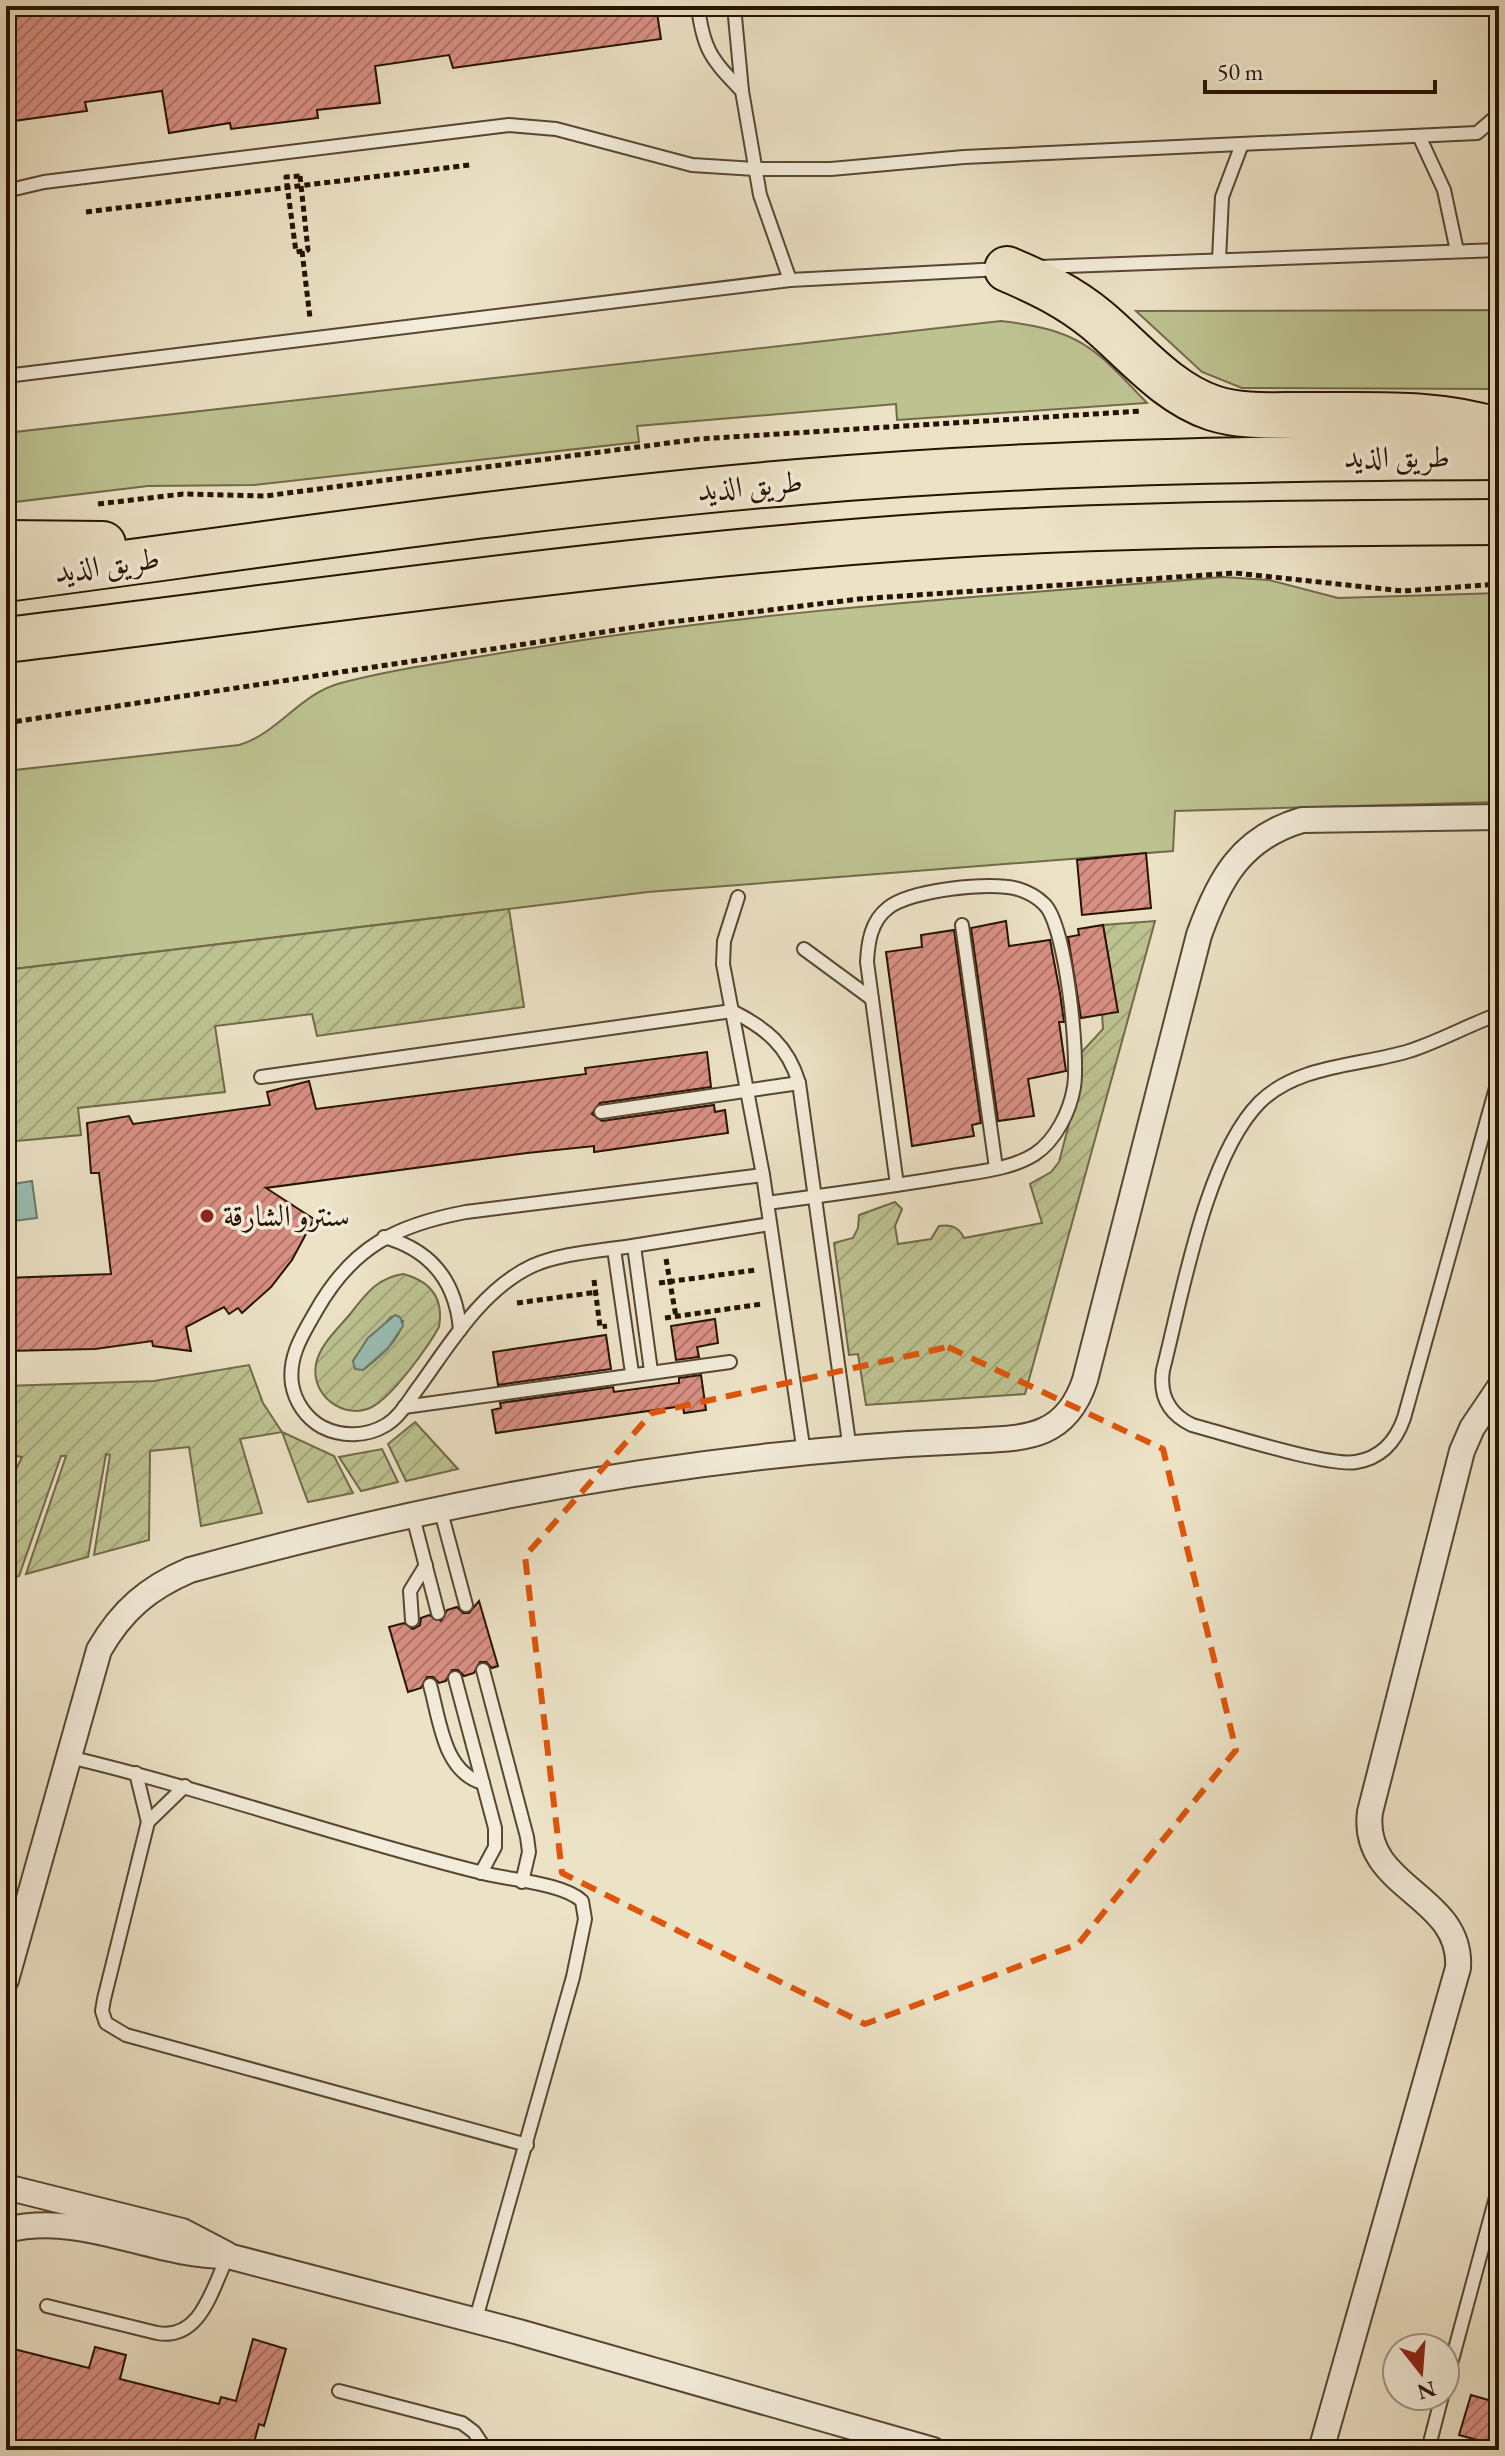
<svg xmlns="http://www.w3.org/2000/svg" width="1505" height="2456" font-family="'EB Garamond',Amiri,serif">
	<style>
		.green { fill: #bdc291; stroke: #726a48; stroke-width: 2 }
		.garden { fill: url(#garden-furrows); stroke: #726a48; stroke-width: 2; fill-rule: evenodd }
		.water { fill: #99beb2; stroke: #6b796b; stroke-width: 2 }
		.building { fill: url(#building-hatch); stroke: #261200; stroke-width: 2 }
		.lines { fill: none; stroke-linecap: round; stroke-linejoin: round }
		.lane-casing { stroke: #584632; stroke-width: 16 }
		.street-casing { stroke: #584632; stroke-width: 28 }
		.highway-casing { stroke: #261200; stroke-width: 48 }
		.path { stroke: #261200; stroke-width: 5; stroke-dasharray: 6 4; stroke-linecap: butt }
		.lane { stroke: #f3ecda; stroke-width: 12 }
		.street { stroke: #f3ecda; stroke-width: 24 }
		.highway { stroke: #ece2c6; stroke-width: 44 }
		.marked { fill: none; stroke: #de550b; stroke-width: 6; stroke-dasharray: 16 10; stroke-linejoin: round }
		.poi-dot { fill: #8f2418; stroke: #f3ecda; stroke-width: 3 }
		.labels { text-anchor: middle; stroke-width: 7; stroke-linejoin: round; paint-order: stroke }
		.street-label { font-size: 30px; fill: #261200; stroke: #f3ecda }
		.poi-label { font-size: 30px; fill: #261200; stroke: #f3ecda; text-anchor: start }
	</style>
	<defs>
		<pattern id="garden-furrows" width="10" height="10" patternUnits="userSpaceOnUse" patternTransform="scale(2)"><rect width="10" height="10" fill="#bdc291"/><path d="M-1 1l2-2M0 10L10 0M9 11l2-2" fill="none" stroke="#a2a67b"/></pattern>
		<pattern id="building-hatch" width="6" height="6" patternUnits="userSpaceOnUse" patternTransform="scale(2)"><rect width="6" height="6" fill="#d99084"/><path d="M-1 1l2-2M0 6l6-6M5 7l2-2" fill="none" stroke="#b0746a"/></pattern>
	</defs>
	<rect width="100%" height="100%" fill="#ece2c6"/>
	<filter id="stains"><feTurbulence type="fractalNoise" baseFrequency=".0025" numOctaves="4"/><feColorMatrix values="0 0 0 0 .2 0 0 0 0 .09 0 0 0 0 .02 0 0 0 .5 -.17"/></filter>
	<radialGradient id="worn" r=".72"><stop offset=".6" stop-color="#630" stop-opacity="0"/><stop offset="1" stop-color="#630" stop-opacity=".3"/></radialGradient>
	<g class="green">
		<polygon points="1499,310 1499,389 1242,388 1202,372 1136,311"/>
		<path d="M1001,321C1080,330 1095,348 1147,403L897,420L896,404L637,426L639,442L254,485L148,486L6,503V433Z"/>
		<path d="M1223,577L1269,580L1338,598L1499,593V802L1175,811L1173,851L648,892L6,970V771L239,745C279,733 299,694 341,683C397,668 456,661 513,651C749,611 986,596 1223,577Z"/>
	</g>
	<g class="garden">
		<polygon points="509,909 524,1007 317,1036 312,1014 215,1026 225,1092 78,1108 81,1135 6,1142 6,970"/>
		<path d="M1155,921L1025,1394L866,1405L858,1354L849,1355L834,1243L853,1238L858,1228L859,1215L895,1202L902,1209L895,1226L898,1244L931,1239L939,1226C951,1224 959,1227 964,1238L1042,1223L1030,1184L1051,1172L1059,1162L1075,1101L1080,1054L1103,1029L1102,1014L1117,1011L1103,925Z"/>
		<path d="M403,1274C430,1281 444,1298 439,1327C428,1347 392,1397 372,1407C344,1421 310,1395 316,1364C320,1344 338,1329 351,1313C366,1294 377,1278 403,1274ZM391,1317L403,1321C399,1342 378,1358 363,1370L353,1361L355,1358Z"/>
		<polygon points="249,1365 263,1403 282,1432 334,1456 353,1493 308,1502 282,1432 240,1439 262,1513 201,1526 189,1447 150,1451 149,1540 94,1555 110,1455 106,1454 88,1557 26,1574 66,1456 61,1456 19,1576 6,1580 6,1490 22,1457 17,1456 6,1479 6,1386 154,1381"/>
		<polygon points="415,1422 458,1469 406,1481 388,1444"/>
		<polygon points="382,1449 398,1482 361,1491 339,1457"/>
	</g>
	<g class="water">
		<polygon points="32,1181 37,1218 6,1222 6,1185"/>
		<polygon points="395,1315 400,1317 403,1326 388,1348 363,1370 355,1369 353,1361 368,1338"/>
	</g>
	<g class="building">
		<polygon points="6,6 656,6 661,39 453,68 449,55 375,66 380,103 317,110 318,118 231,129 230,123 169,133 162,91 85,102 87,111 6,122"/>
		<polygon points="1146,853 1151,908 1082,915 1077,860"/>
		<polygon points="1006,921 1009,946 1050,940 1060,993 1064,1022 1059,1022 1066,1071 1028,1079 1034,1116 998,1121 971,928"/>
		<polygon points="1103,925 1118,1012 1081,1018 1068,937 1079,935 1078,929"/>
		<polygon points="954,930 981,1123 972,1125 974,1136 912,1146 886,952 922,947 921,935"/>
		<polygon points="707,1052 711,1087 600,1103 592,1114 602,1121 714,1105 715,1112 725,1110 728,1133 594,1152 594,1146 527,1153 266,1188 314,1219 292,1260 271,1287 242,1313 238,1308 229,1314 224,1307 186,1327 191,1351 153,1346 152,1341 95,1349 6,1351 6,1278 111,1274 99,1173 91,1173 87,1123 129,1116 133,1124 270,1105 267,1092 309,1081 316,1109 586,1074 585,1068"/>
		<polygon points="715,1319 718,1343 697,1347 699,1357 676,1360 671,1326"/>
		<polygon points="606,1335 611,1369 498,1385 493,1352"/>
		<polygon points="701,1375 706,1410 684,1413 683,1406 496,1433 492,1410 501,1408 500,1403 613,1387 614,1392 679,1383 679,1378"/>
		<polygon points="479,1601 498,1666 492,1668 486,1662 480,1662 474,1673 464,1676 458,1670 452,1670 446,1681 439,1683 433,1677 427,1677 421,1688 408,1692 389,1627 404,1623 413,1629 420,1625 421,1618 429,1615 441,1621 447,1610 457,1607 463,1613 469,1613"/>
		<polygon points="253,2339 286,2349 264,2426 259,2424 252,2450 6,2450 6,2347 89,2368 95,2347 126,2355 120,2379 219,2404 221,2397 236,2401"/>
		<polygon points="1471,2395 1499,2403 1499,2446 1459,2435"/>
	</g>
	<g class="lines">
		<defs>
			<g id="lane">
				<path d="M698,6C703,50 712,60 742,91"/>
				<polyline points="734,6 742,91 760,195 790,280"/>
				<polyline points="1419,136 1444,190 1457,251"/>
				<polyline points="6,191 44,182 509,125 556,129 692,165 755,169 831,169 964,157 1477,133 1499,114"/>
				<polyline points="1219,260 1222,197 1242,144"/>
				<polyline points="1039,267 1499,250"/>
				<polyline points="6,376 790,280 1001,269"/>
				<polyline points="738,897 724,941 723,964 763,1175 804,1453"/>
				<polyline points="962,925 996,1168"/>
				<polyline points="804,949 872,999"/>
				<path d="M1499,1014C1468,1025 1440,1041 1409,1051C1361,1066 1299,1064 1260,1102C1206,1156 1182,1296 1163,1370C1159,1396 1169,1414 1192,1425C1226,1434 1328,1467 1356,1462C1381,1458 1396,1441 1404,1418L1499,1077"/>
				<path d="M261,1077L732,1011C766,1028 788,1046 799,1083L850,1450"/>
				<polyline points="601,1112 799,1083"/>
				<path d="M763,1175L466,1212C396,1225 352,1247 316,1311C303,1334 288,1356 292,1384C295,1402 306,1418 322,1427C342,1437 366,1437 386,1425C401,1416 410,1398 421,1384C451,1342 483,1289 532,1266C561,1253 600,1251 632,1246C678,1239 724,1231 770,1224"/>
				<path d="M767,1203C827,1195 887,1187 947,1177C976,1172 1010,1170 1035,1154C1056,1140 1070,1111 1074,1087C1079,1056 1066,924 1044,904C1037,897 1028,892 1018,889C991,881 910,890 888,908C871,921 868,942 867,962L897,1185"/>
				<path d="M384,1237C431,1250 456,1281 460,1330"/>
				<polyline points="634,1246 651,1371"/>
				<polyline points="614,1249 632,1373"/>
				<polyline points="404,1407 730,1362"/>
				<polyline points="440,1508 466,1605"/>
				<polyline points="412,1513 438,1613"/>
				<polyline points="412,1620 410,1591 426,1565"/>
				<polyline points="483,1670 527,1837 529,1852 522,1882"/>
				<polyline points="455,1678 495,1828 495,1847 481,1873"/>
				<path d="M430,1685C440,1720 443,1772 483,1783"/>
				<path d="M69,1757C209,1790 344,1839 483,1873C509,1880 563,1883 582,1901L585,1919L573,1977L475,2322"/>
				<polyline points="136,1773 148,1822"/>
				<polyline points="185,1786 148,1822 104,1999 102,2011 106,2023 126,2035 527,2145"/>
				<path d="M47,2306L157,2333C201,2341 212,2288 228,2256"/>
				<polyline points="1445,2386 1499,2186"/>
				<polyline points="339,2391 462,2423 474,2432 486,2450"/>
				<polyline points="1428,2450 1442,2396"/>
			</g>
			<g id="street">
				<path d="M6,1980L99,1650C122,1610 148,1588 190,1570C444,1500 704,1452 967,1441C1022,1438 1065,1441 1085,1380L1199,935C1219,879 1241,838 1302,820L1499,817"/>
				<polyline points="6,2187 182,2231 226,2254"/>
				<path d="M6,2230C83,2211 151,2256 228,2256L519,2332L933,2450"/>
				<path d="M1321,2450L1458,1968C1463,1894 1360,1889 1370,1812L1462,1451L1472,1428L1499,1388"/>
			</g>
			<g id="highway">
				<path d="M1007,269C1040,283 1069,297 1097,320C1133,350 1167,393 1213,408C1241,417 1270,415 1299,415C1366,416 1434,410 1499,431"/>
				<polyline points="6,543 103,544"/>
				<path d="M6,579C270,544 534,504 799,482C1032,462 1265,458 1499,457"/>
				<path d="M6,640C320,602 634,555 949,535C1132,524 1316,523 1499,522"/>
			</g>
		</defs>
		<use href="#lane" class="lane-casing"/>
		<use href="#street" class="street-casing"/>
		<use href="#highway" class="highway-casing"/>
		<g class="path">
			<polygon points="300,176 308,250 296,252 286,177"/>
			<polyline points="86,212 470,165"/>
			<polyline points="302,251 310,318"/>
			<polyline points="98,504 183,494 265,496 699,439 1142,411"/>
			<polyline points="6,723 663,623 859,599 1235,573 1403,591 1499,584"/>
			<polyline points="666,1259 676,1317"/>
			<polyline points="594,1280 600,1327 607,1326"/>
			<polyline points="659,1283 756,1270"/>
			<polyline points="517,1303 598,1292"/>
			<polyline points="665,1318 762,1304"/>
		</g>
		<use href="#lane" class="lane"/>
		<use href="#street" class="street"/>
		<use href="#highway" class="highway"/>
	</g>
	<path class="marked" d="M948,1347L1163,1449L1236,1750L1078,1944L865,2024L562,1873L525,1556L652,1413Z"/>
	<circle class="poi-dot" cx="207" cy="1216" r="8"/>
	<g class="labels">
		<g class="street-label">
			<text x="1397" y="467">طريق الذيد</text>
			<text transform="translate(750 486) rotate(-5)" y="10">طريق الذيد</text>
			<text transform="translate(107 565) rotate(-8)" y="10">طريق الذيد</text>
		</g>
		<g class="poi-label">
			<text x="223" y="1226">سنترو الشارقة</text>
		</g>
	</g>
	<rect width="1505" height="2456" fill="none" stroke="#ece2c6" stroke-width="32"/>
	<rect x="8" y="8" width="1489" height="2440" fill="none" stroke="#261200" stroke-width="4"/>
	<rect x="16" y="16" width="1473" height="2424" fill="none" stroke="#261200" stroke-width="2"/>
	<g transform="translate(1421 2372) rotate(163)"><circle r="38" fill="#f3ecda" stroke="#a19583" stroke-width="2"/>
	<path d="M0-6L14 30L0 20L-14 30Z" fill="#8f2418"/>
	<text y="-12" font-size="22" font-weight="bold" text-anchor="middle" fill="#261200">N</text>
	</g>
	<path d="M1205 80v12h230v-12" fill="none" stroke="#261200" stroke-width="4"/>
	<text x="1217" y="80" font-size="24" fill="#261200" stroke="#f3ecda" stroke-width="6" paint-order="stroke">50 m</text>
	<rect width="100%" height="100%" filter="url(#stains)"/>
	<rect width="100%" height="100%" fill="url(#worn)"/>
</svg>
